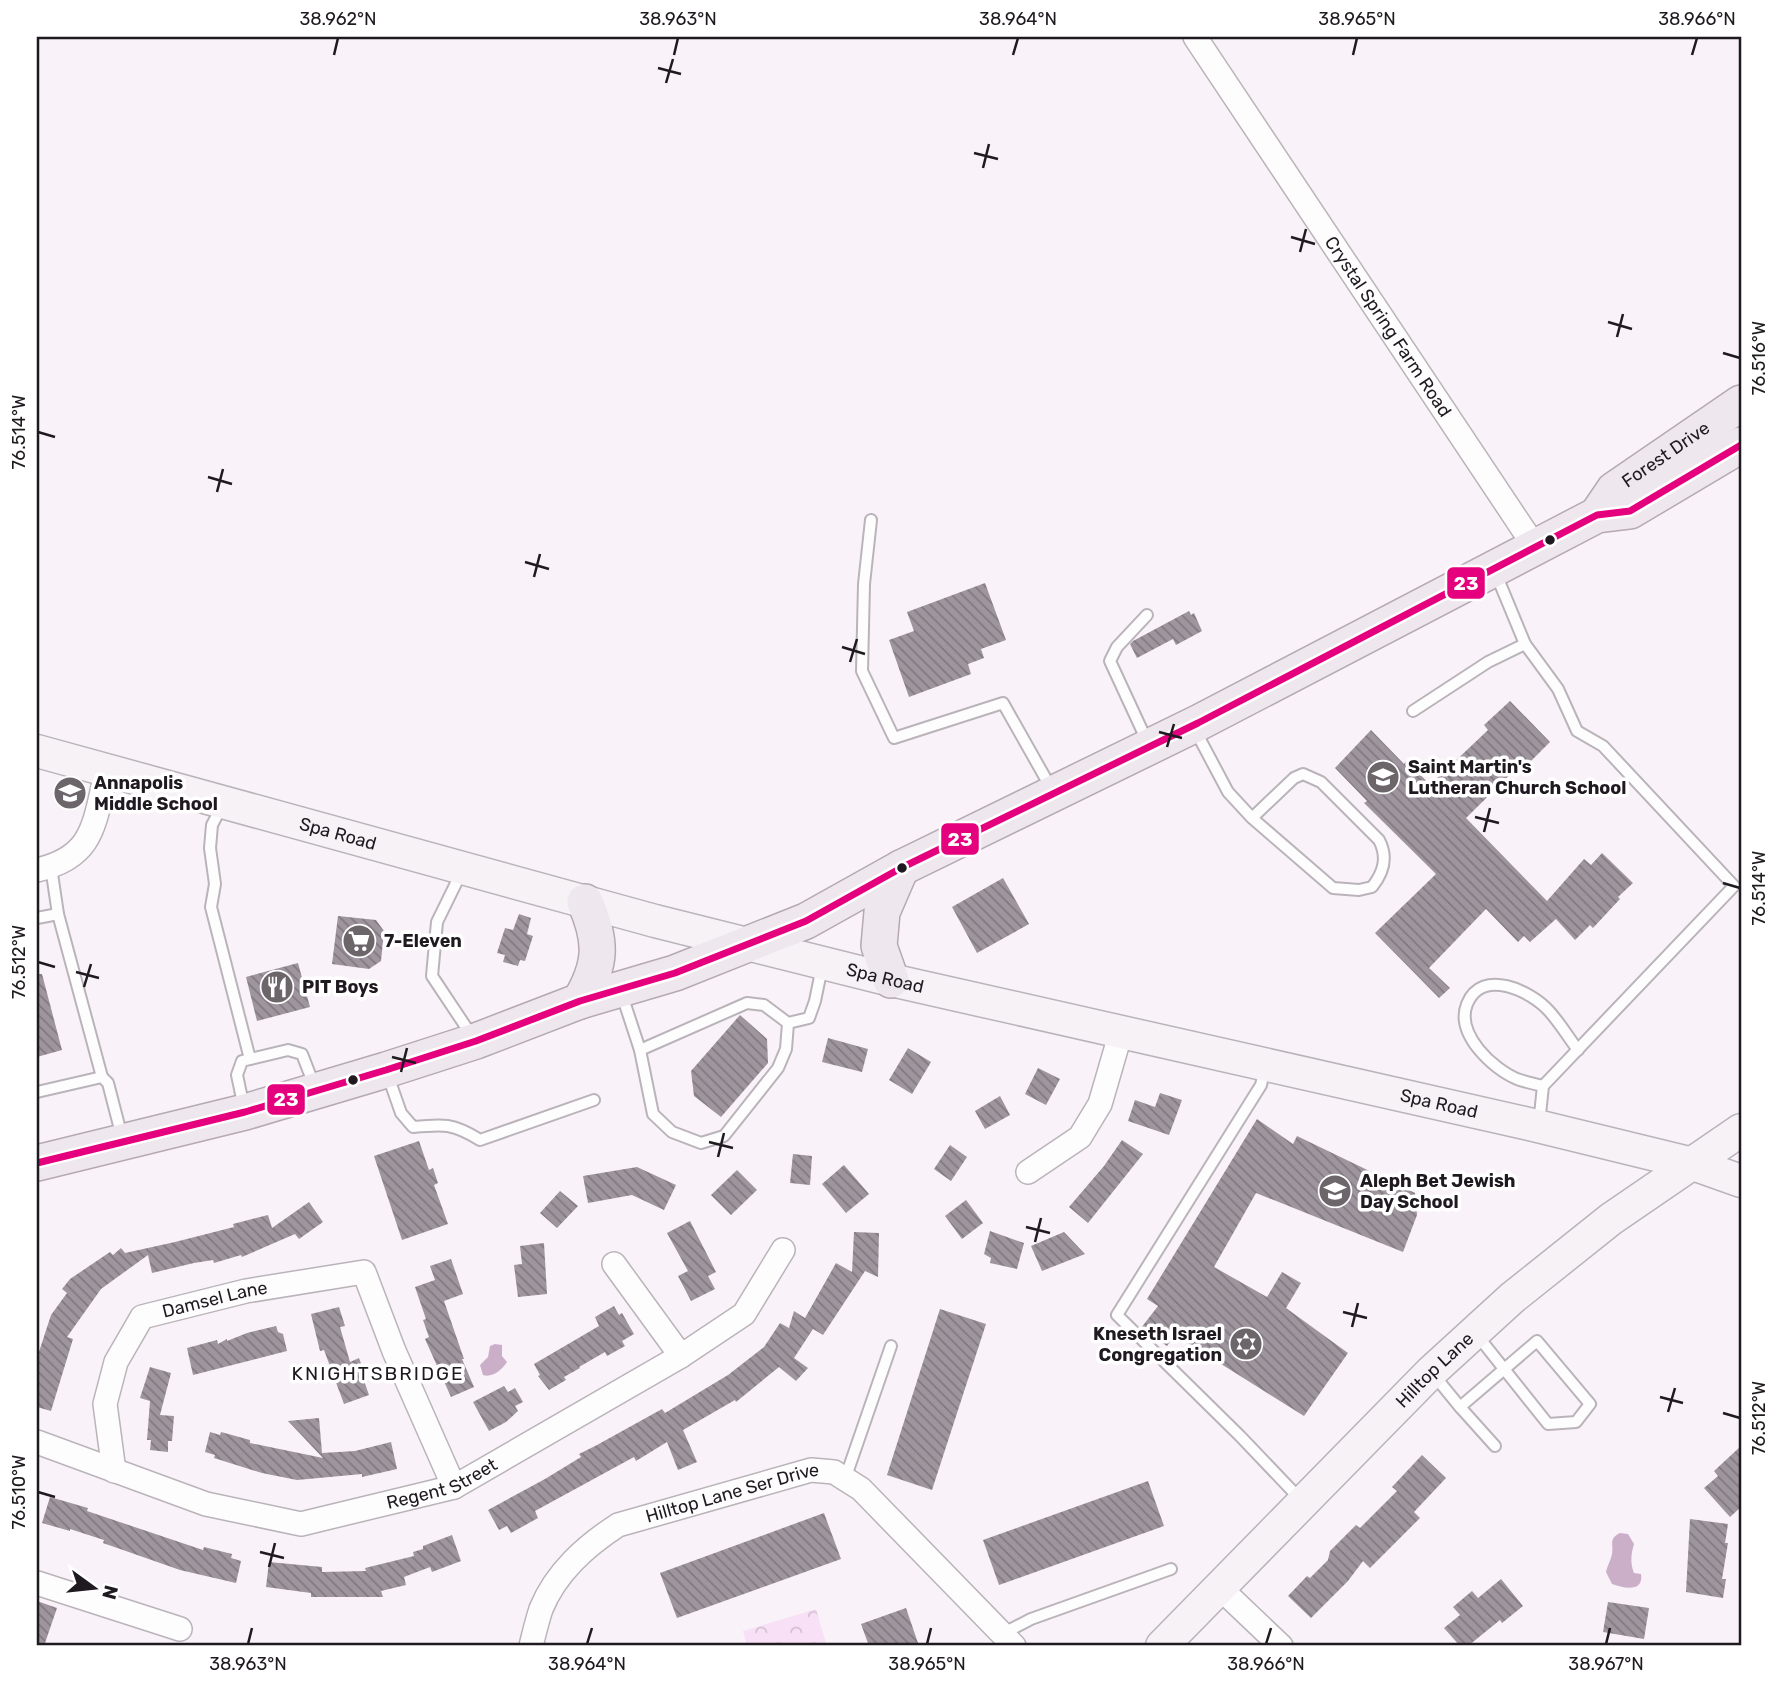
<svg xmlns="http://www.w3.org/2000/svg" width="1778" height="1683" font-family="Rubik,sans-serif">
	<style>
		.park { fill: url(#park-crowns) }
		.water { fill: #cbafc9 }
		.building { fill: url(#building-back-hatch) }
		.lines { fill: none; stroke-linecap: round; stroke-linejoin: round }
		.lane-casing { stroke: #bab4ba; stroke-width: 14 }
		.street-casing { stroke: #bab4ba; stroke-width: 26 }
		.secondary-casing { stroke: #bab4ba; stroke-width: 35 }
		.primary-casing { stroke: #b6a8b5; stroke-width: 38 }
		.lane { stroke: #fefdfe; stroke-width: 10 }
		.street { stroke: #fefdfe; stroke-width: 23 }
		.secondary { stroke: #f7f2f6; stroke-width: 32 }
		.primary { stroke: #eee8ee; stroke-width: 35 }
		.bus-1-casing { stroke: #fff; stroke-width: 12 }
		.bus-1 { stroke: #e5007d; stroke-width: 7 }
		.ticks { fill: none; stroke: #1f1a1f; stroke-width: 2.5 }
		.bus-dot { fill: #1f1a1f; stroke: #fff; stroke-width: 2.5 }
		.labels { text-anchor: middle; stroke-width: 7; stroke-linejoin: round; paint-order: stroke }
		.street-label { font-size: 18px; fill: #1f1a1f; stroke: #fff }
		.poi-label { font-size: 18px; font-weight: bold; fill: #1f1a1f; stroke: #fff; text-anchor: start }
		.neighbourhood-label { font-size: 19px; letter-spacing: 2px; fill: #1f1a1f; stroke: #fff }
		.line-badge { stroke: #fff; stroke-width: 2.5 }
		.badge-label { font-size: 19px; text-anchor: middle; font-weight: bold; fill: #fff }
		.neatline { fill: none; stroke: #1f1a1f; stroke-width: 2.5 }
		.ticks-label { font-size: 18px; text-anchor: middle; fill: #1f1a1f }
	</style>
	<defs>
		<pattern id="park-crowns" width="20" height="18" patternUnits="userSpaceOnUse" patternTransform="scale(1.75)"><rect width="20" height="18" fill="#f8e0f7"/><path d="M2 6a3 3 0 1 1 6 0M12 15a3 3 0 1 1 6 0" fill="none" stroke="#d4c0d3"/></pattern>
		<pattern id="building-back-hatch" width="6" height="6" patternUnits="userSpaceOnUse" patternTransform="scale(1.75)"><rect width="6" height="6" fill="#9f959e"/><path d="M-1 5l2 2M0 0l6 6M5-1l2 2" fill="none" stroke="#817980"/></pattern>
	</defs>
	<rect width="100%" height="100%" fill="#faf2f9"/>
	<polygon class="park" points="816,1609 826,1643 814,1646 747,1646 743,1631"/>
	<g class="water">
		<path d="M495,1344L502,1345V1356L507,1362C502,1370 492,1378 483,1375L480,1365L488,1357L490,1346Z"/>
		<path d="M1620,1533L1628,1534L1634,1544C1631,1554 1630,1563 1634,1573L1641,1574C1644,1593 1623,1588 1612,1584L1606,1572C1607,1566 1611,1560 1612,1554C1614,1544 1608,1539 1620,1533Z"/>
	</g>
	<g class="building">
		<polygon points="985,583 1006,640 981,649 984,658 968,664 971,674 909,697 889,640 914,631 907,612"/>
		<polygon points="1189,611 1191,615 1194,613 1202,631 1176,645 1173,639 1137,658 1130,644 1133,641"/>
		<polygon points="1510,701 1550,742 1528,764 1524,761 1466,818 1547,901 1584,859 1591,865 1602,853 1633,883 1618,897 1620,899 1593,928 1590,925 1575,940 1556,919 1530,942 1524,936 1518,942 1486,909 1429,968 1450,988 1439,998 1375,933 1436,874 1364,803 1367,801 1335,768 1371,730 1404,764 1407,760 1430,785 1488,730 1484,725"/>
		<polygon points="1003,878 1029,924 977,953 952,907"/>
		<polygon points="519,914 531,918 527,934 533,936 525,961 520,960 518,966 503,962 505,955 497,953 505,928 513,930"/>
		<polygon points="338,916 376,920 384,931 381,961 369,969 332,964"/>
		<polygon points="298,963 310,1007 257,1021 246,977"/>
		<polygon points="37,974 42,974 62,1050 37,1057"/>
		<polygon points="740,1015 767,1039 768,1063 721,1117 694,1096 691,1071"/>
		<polygon points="828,1038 868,1049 862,1072 822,1062"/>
		<polygon points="908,1048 931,1062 912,1094 889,1080"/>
		<polygon points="1038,1068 1060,1079 1046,1105 1025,1094"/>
		<polygon points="1160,1093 1182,1100 1169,1135 1128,1121 1135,1100 1155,1107"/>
		<polygon points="1000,1096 1010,1115 985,1129 975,1111"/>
		<polygon points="1257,1119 1293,1144 1297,1136 1415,1193 1417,1215 1403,1252 1256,1193 1214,1267 1267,1297 1282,1272 1301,1283 1286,1308 1348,1353 1304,1416 1175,1335 1167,1346 1141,1328 1158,1306 1147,1299"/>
		<polygon points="1122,1140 1143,1154 1088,1223 1069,1207 1104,1166"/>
		<polygon points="419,1141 429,1170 433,1168 438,1183 434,1185 448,1224 402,1240 374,1156"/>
		<polygon points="950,1145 967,1157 951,1181 934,1169"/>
		<polygon points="793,1154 812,1156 810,1185 790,1183"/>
		<polygon points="844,1165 869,1194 846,1213 822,1184"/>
		<polygon points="637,1167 676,1185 664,1210 632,1195 588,1203 583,1176"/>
		<polygon points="737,1170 757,1190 731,1215 711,1195"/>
		<polygon points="560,1191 578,1206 557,1228 540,1213"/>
		<polygon points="966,1200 983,1223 962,1239 945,1216"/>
		<polygon points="309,1202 323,1222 299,1239 295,1234 242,1257 241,1255 214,1263 213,1260 194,1263 152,1273 148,1255 101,1289 67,1337 73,1339 51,1411 37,1407 37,1358 51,1315 67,1293 62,1289 70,1279 110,1252 113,1255 121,1248 125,1253 175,1242 234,1227 233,1224 268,1215 272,1228"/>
		<polygon points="690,1221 716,1272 708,1276 715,1289 691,1301 678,1276 688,1271 667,1233"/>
		<polygon points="990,1231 1024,1243 1017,1269 990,1263 991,1258 984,1254"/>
		<polygon points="854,1232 879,1233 878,1277 865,1271 823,1335 813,1329 794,1358 808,1368 796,1381 779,1367 736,1402 735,1400 683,1430 697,1462 678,1470 667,1442 636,1461 634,1457 535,1511 538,1518 511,1533 507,1526 499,1530 488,1510 545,1479 581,1457 579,1454 597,1445 662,1409 665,1413 728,1375 764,1347 780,1323 789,1328 794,1311 805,1318 836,1263 852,1272"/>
		<polygon points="1064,1232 1085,1254 1042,1271 1031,1246"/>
		<polygon points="544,1243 547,1294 518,1297 514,1265 522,1264 520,1246"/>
		<polygon points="451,1259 463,1294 444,1301 464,1359 462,1359 474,1387 451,1397 425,1339 429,1337 423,1320 426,1319 415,1287 435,1280 430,1266"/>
		<polygon points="614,1306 619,1315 622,1313 634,1334 622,1341 625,1346 607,1356 605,1352 579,1367 580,1368 564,1377 566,1380 549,1390 538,1376 540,1375 534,1364 599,1326 595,1317"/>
		<polygon points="339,1307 345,1326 340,1327 350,1362 359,1358 366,1377 363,1378 369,1395 344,1404 324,1350 320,1351 311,1314"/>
		<polygon points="940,1309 986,1324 932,1490 887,1475"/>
		<polygon points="276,1326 278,1332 283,1334 287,1351 193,1375 187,1348 217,1340 218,1344 227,1339 227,1341 247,1333"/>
		<polygon points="150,1367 171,1373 160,1415 174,1416 172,1441 168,1441 168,1452 150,1450 151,1440 147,1440 150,1401 140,1398"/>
		<polygon points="504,1386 508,1392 515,1388 523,1402 515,1406 518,1411 506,1422 489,1431 473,1402"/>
		<polygon points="319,1418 322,1453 355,1451 391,1442 397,1469 362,1477 362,1474 297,1480 262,1473 214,1458 215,1455 205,1452 210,1432 220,1435 221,1432 250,1440 250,1443 323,1458 288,1421"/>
		<polygon points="1741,1446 1741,1507 1730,1517 1704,1488 1718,1476 1714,1471"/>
		<polygon points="1422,1455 1446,1478 1414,1512 1420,1518 1370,1568 1363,1561 1348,1581 1311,1618 1288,1596 1307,1576 1310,1578 1328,1560 1330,1551 1356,1525 1360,1528 1397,1491 1392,1487"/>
		<polygon points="1148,1481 1164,1526 999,1585 983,1540"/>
		<polygon points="50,1497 88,1508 87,1511 203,1550 204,1547 232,1554 231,1558 241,1561 236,1583 180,1570 103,1543 104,1540 70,1529 70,1531 42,1523"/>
		<polygon points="824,1513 841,1559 677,1618 660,1573"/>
		<polygon points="1690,1519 1728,1524 1725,1543 1728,1543 1722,1579 1726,1579 1723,1598 1686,1592"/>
		<polygon points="452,1535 461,1561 432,1572 430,1567 404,1577 406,1585 381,1591 383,1597 311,1597 311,1593 266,1587 269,1562 322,1567 322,1572 366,1571 365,1568 414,1556 413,1552 423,1549 423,1546"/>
		<polygon points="1501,1579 1523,1606 1502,1623 1500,1620 1468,1646 1460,1646 1444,1628 1460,1615 1453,1607 1472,1591 1478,1598"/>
		<polygon points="37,1601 57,1608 44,1646 37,1646"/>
		<polygon points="1608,1602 1649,1608 1644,1639 1603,1632"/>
		<polygon points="906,1608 919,1646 869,1646 861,1624"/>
	</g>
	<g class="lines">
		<defs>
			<g id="lane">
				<polyline points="871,520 864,584 862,671 894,738 1003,703 1051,788"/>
				<polyline points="1525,644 1558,689 1577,731 1603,746 1734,886 1543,1086 1539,1124"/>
				<polyline points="1413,711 1488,662 1525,644 1496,574"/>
				<path d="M1194,728L1228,792L1252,818L1333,888L1359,890L1372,887C1384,872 1388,857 1379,840L1321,782L1303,774L1294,778L1252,818"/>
				<polyline points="1147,741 1110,661 1117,647 1147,615"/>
				<polyline points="223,804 212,825 210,848 215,884 211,907 250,1059"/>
				<polyline points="51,867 58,914"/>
				<polyline points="462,871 437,922 432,976 472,1036"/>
				<polyline points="37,918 58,914 102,1077"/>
				<polyline points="621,992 640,1050"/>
				<polyline points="788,1023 786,1049 778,1068 724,1136 701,1143 672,1132 653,1114 640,1050 747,1003 764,1005 788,1023 809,1018 815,1001 822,967"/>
				<polyline points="1265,1067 1261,1085 1117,1315 1240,1436 1301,1500"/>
				<path d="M387,1073L401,1113L413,1127C443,1124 453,1123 480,1140L594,1100"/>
				<path d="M1543,1086C1535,1084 1525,1082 1517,1079C1493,1069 1455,1034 1467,1004C1482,967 1531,991 1549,1011C1560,1023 1568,1037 1578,1050"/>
				<polyline points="37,1092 102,1077 108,1083 122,1137"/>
				<polyline points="244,1108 237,1075 242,1061 288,1050 302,1054 314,1085"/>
				<polyline points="1477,1335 1548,1424 1576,1422 1590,1404 1537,1341 1460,1407 1495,1446"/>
				<polyline points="1433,1374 1460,1407"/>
				<polyline points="845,1479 891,1346"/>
				<polyline points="1002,1634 1031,1619 1171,1569"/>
			</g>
			<g id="street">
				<path id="s1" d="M1195,37L1535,547"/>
				<path d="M37,870C96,857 94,821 107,770"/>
				<polyline points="1028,1172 1080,1137 1100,1104 1121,1032"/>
				<polyline points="614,1264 681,1356"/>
				<path id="s2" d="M37,1442L206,1504L301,1524L454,1487L681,1356L744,1314L783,1250"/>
				<path id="s3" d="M114,1471L105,1404L116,1362L142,1317L246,1291L364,1272L394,1351L454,1487"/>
				<polyline points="37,1583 180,1629"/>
				<polyline points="1219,1587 1281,1646"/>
				<path id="s4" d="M531,1646C534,1634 537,1621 541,1609C556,1572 586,1546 618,1525L811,1470L834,1472L861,1489L1014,1646"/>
			</g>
			<g id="secondary">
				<path id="s5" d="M37,751L655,921L891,980L1529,1124L1693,1164L1741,1181"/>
				<path id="s6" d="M1162,1646L1431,1372L1512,1298L1611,1219L1741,1130"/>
			</g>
			<g id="primary">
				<path id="s7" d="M1597,515L1614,490L1741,403"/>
				<polyline points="891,980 879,946 882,912 901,868"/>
				<path d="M580,1001C602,964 602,941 585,902"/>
				<polyline points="37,1163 245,1112 386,1070 476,1041 580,1001 675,973 806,921 901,868 1198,723 1597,515 1630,511 1741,445"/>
			</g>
		</defs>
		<use href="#lane" class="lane-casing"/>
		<use href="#street" class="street-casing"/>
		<use href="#secondary" class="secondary-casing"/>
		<use href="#primary" class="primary-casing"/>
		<use href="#lane" class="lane"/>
		<use href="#street" class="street"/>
		<use href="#secondary" class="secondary"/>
		<use href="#primary" class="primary"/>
		<defs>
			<polyline id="bus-1" points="37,1163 245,1112 386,1070 476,1041 580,1001 675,973 806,921 901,868 1198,723 1597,515 1630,511 1741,445"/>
		</defs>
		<use href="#bus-1" class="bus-1-casing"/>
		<use href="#bus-1" class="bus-1"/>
	</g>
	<path class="ticks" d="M334,55L338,38M674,55L678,38M1013,55L1018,38M1353,55L1357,38M1692,55L1697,38M658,68L681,74M666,83L673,59M974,153L998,159M983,168L989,144M1291,237L1315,244M1300,252L1306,229M1608,322L1632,329M1617,337L1623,314M1723,353L1740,358M38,432L55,437M208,477L232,484M217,492L223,469M525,562L549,569M534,577L540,554M842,647L865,654M850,662L857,639M1159,732L1182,738M1167,747L1174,724M1475,817L1499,823M1484,832L1490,808M1723,883L1740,888M38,962L55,967M76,972L99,978M84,987L91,964M392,1057L416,1063M401,1072L407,1048M709,1142L733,1148M718,1157L724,1133M1026,1227L1050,1233M1035,1242L1041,1218M1343,1312L1367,1318M1352,1327L1358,1303M1660,1397L1683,1403M1668,1412L1675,1388M1723,1413L1740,1418M38,1492L55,1497M260,1552L284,1558M269,1567L275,1543M248,1644L252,1628M587,1644L592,1628M927,1644L931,1628M1266,1644L1271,1628M1606,1644L1610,1628"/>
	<defs>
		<symbol id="school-disc" viewBox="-11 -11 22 22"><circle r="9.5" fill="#6c666b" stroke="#fff"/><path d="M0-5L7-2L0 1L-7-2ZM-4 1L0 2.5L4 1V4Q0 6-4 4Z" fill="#fff"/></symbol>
		<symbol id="supermarket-disc" viewBox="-11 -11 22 22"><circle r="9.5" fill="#6c666b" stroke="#fff"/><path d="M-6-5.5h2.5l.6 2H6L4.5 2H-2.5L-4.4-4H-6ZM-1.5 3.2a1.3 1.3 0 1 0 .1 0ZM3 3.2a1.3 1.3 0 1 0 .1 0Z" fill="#fff"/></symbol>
		<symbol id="restaurant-disc" viewBox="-11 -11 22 22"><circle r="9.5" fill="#6c666b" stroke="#fff"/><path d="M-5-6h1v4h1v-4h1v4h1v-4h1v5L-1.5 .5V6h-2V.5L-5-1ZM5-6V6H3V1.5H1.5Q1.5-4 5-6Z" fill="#fff"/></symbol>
		<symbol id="synagogue-disc" viewBox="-11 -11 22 22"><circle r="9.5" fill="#6c666b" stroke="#fff"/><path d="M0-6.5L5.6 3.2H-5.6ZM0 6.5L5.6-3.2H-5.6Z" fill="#fff"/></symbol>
	</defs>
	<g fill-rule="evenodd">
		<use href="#school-disc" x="1364" y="758" width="38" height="38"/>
		<use href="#school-disc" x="51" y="774" width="38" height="38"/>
		<use href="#supermarket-disc" x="340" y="922" width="38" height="38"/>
		<use href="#restaurant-disc" x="258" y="968" width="38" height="38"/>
		<use href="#school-disc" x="1316" y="1172" width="38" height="38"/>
		<use href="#synagogue-disc" x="1227" y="1325" width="38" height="38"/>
	</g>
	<g class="bus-dot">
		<circle cx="1550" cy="540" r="6"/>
		<circle cx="902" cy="868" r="6"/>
		<circle cx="353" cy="1080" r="6"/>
	</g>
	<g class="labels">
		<g class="street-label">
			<text dy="6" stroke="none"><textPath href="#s1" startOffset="348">Crystal Spring Farm Road</textPath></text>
			<text dy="6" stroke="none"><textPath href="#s7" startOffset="93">Forest Drive</textPath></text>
			<text dy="6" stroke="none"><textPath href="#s5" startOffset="312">Spa Road</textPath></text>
			<text dy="6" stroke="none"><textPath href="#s5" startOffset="878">Spa Road</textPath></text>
			<text dy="6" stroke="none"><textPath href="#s5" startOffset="1446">Spa Road</textPath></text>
			<text dy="6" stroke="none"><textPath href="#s3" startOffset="238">Damsel Lane</textPath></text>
			<text dy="6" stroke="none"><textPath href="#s6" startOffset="388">Hilltop Lane</textPath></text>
			<text dy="6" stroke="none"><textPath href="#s2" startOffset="424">Regent Street</textPath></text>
			<text dy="6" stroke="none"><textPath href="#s4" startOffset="273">Hilltop Lane Ser Drive</textPath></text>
		</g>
		<g class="poi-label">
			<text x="1408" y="773">Saint Martin's<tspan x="1408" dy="21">Lutheran Church School</tspan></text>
			<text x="94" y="789">Annapolis<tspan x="94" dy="21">Middle School</tspan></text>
			<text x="384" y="947">7-Eleven</text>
			<text x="302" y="993">PIT Boys</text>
			<text x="1360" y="1187">Aleph Bet Jewish<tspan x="1360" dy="21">Day School</tspan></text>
			<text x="1222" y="1340" text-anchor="end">Kneseth Israel<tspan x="1222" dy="21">Congregation</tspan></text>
		</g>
		<g class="neighbourhood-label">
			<text x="378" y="1380">KNIGHTSBRIDGE</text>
		</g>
	</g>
	<g class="line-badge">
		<rect x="1446" y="566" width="40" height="34" rx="7" fill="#e5007d"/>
		<rect x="940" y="822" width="40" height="34" rx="7" fill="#e5007d"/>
		<rect x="266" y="1083" width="40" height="33" rx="7" fill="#e5007d"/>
	</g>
	<g class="badge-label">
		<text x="1466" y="590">23</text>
		<text x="960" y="846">23</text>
		<text x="286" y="1106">23</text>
	</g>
	<rect width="1778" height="1683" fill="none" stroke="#ffffff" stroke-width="77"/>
	<g transform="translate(94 1588) rotate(105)" stroke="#ffffff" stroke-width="5" paint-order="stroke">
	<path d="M0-5L12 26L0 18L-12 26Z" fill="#1f1a1f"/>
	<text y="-10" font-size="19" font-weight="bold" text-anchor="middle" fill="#1f1a1f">N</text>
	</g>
	<rect x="38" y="38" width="1702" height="1606" class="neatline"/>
	<g class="ticks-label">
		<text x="338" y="25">38.962°N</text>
		<text x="678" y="25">38.963°N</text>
		<text x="1018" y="25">38.964°N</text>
		<text x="1357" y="25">38.965°N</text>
		<text x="1697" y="25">38.966°N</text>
		<text transform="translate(1759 358) rotate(-90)" y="6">76.516°W</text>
		<text transform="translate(19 432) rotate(-90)" y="6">76.514°W</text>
		<text transform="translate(1759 888) rotate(-90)" y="6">76.514°W</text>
		<text transform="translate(19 962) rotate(-90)" y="6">76.512°W</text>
		<text transform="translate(1759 1418) rotate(-90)" y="6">76.512°W</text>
		<text transform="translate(19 1492) rotate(-90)" y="6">76.510°W</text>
		<text x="248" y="1670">38.963°N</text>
		<text x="587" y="1670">38.964°N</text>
		<text x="927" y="1670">38.965°N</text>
		<text x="1266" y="1670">38.966°N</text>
		<text x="1606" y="1670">38.967°N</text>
	</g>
</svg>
